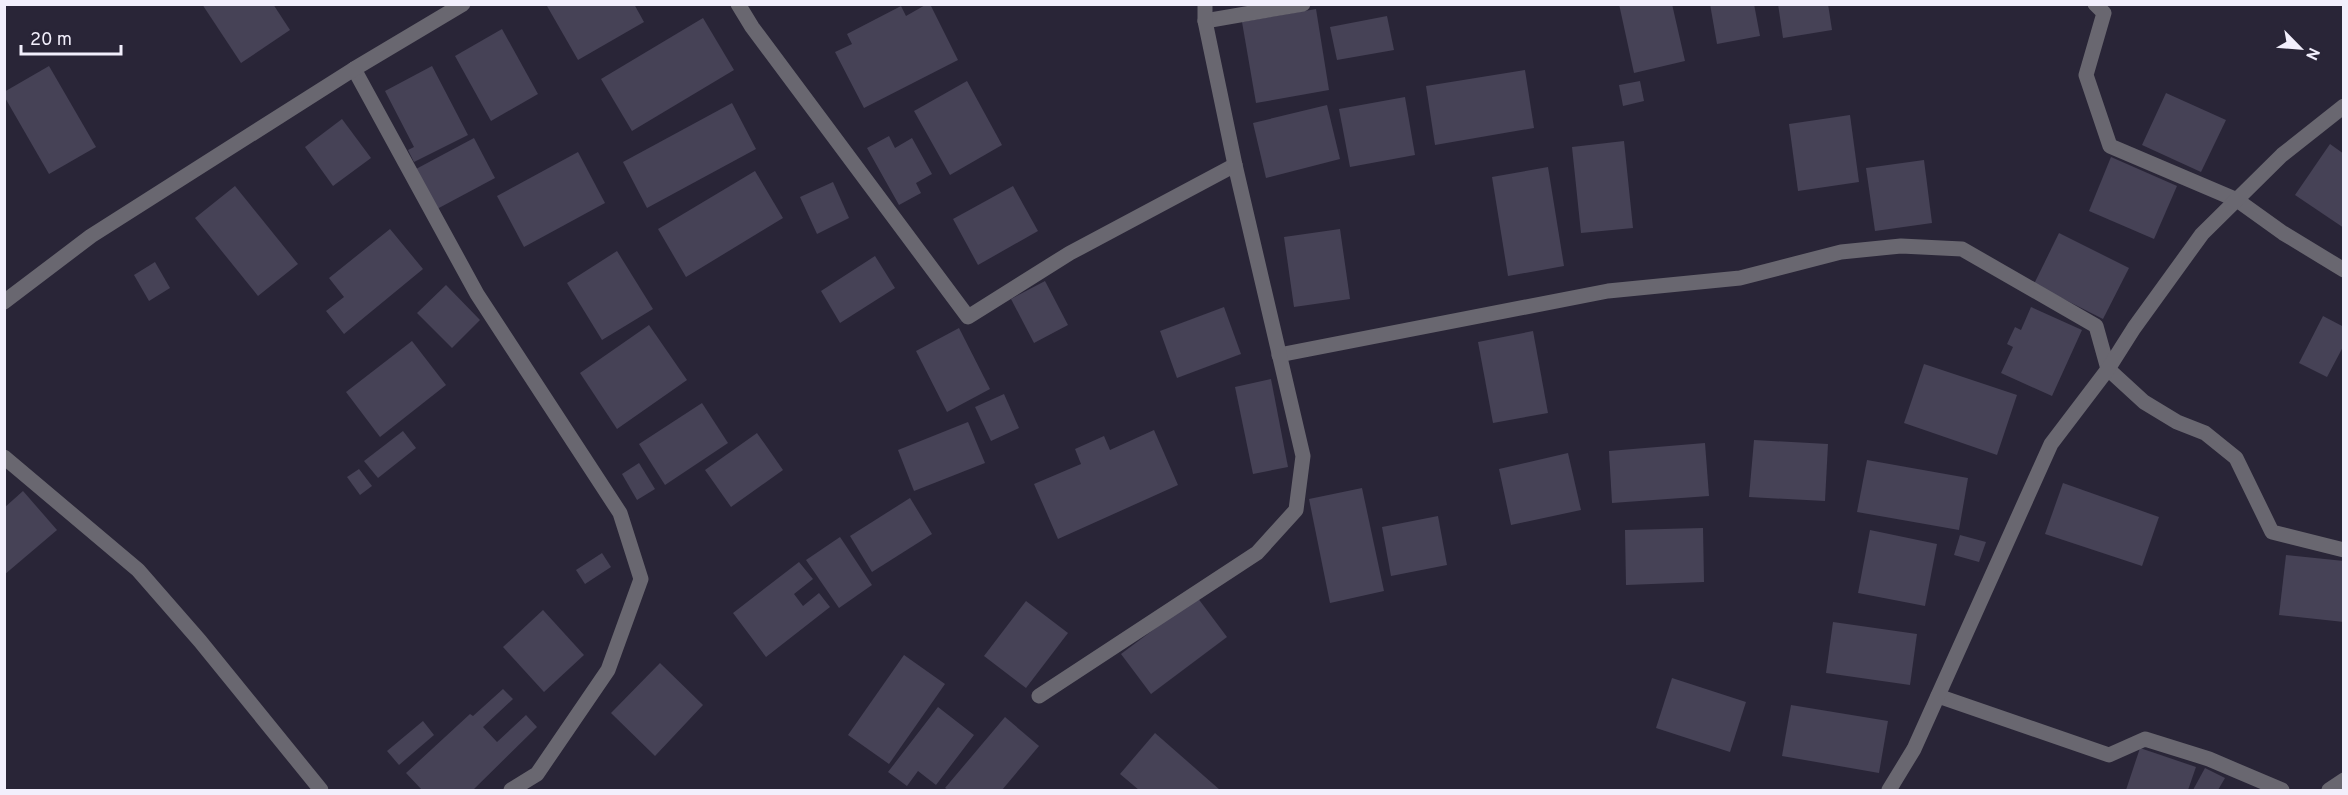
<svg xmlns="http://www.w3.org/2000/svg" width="2348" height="795" font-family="Overpass,sans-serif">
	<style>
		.building { fill: #464256 }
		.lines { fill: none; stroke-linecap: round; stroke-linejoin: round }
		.minor { stroke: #696770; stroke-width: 15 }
	</style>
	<rect width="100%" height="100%" fill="#292537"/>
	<g class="building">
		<polygon points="202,4 273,4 290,30 241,63"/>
		<polygon points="550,4 634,4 644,22 578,60 547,6"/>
		<polygon points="927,4 930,4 958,60 864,108 835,52 852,44 847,34 901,6 906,16"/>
		<polygon points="1619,4 1672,4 1685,61 1634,73"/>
		<polygon points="1710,4 1754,4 1760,36 1717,44"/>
		<polygon points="1778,4 1828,4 1832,30 1783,38"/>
		<polygon points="1316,9 1329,90 1256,103 1242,22"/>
		<polygon points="1387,16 1394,50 1337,60 1330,27"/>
		<polygon points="703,18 734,70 632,131 601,79"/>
		<polygon points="502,29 538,94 491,121 455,56"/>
		<polygon points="49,66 96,147 49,174 4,96 4,92"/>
		<polygon points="432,66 468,135 414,162 408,150 414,147 385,91"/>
		<polygon points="1525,70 1534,128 1435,145 1426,86"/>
		<polygon points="967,81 1002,145 950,175 914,111"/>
		<polygon points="1640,81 1644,101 1623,106 1619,85"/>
		<polygon points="2166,93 2226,120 2201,172 2142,145"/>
		<polygon points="1405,97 1415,155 1350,167 1339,109"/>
		<polygon points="732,103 756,149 647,208 623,162"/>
		<polygon points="1327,105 1340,159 1266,178 1253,123"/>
		<polygon points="1850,115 1859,182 1798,191 1789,124"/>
		<polygon points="342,119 371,158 333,186 305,147"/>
		<polygon points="889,136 895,148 912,138 932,174 916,183 921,193 899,205 867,148"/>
		<polygon points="474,138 495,178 437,209 416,169"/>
		<polygon points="1624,141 1633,228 1581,233 1572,147"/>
		<polygon points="2330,144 2344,154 2344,228 2295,195"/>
		<polygon points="578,152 605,203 524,247 497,196"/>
		<polygon points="2111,157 2177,186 2154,239 2089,211"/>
		<polygon points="1924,160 1932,223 1875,231 1866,168"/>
		<polygon points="1548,167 1564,266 1508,276 1492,177"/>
		<polygon points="755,171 783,218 686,277 658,229"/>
		<polygon points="833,182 849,218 817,234 800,197"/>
		<polygon points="235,186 298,264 258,296 195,218"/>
		<polygon points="1013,186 1038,231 978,265 953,219"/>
		<polygon points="390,229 423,269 344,334 326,311 344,297 329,278"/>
		<polygon points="1340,229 1350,299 1294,307 1284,237"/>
		<polygon points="2059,233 2129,268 2103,319 2034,284"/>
		<polygon points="617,251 653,309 602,340 567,283"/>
		<polygon points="875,256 895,288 840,323 821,291"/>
		<polygon points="155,262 170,288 149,301 134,275"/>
		<polygon points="1045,281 1068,325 1034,343 1011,299"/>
		<polygon points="446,285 480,320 452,348 417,313"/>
		<polygon points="1224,307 1241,354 1177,378 1160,331"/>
		<polygon points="2031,307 2082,330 2052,396 2001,373 2013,347 2007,344 2015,327 2021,330"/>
		<polygon points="2323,316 2344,327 2344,345 2327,377 2299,363"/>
		<polygon points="649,325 687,380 617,429 580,373"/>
		<polygon points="959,328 990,389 947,412 916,351"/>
		<polygon points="1533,331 1548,413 1493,423 1478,342"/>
		<polygon points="412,341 446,385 380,437 346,392"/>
		<polygon points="1924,364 2017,395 1997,455 1904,423"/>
		<polygon points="1271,379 1288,467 1253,474 1235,387"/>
		<polygon points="1004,394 1019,428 991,441 975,407"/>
		<polygon points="702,403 728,443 665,485 639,444"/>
		<polygon points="968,422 985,463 914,491 898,450"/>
		<polygon points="1154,430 1178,485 1058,539 1034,484 1081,464 1075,449 1104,436 1110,450"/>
		<polygon points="403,431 416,448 378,478 364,461"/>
		<polygon points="757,433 783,470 731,507 705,470"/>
		<polygon points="1754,440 1828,444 1825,501 1749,497"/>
		<polygon points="1705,443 1709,496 1612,503 1609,451"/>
		<polygon points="1568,453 1581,510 1511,525 1499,469"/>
		<polygon points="1867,460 1968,478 1959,530 1857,512"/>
		<polygon points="639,463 655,489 637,500 622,474"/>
		<polygon points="359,469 372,486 360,495 347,477"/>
		<polygon points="2063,483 2159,517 2142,566 2045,534"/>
		<polygon points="1362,488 1384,591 1330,603 1309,499"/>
		<polygon points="23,491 57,530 4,575 4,508"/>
		<polygon points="910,498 932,534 872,572 850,536"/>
		<polygon points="1438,516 1447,565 1391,576 1382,527"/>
		<polygon points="1703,528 1704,582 1626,585 1625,530"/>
		<polygon points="1870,530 1937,544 1925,606 1858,593"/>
		<polygon points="1960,535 1986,542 1979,562 1954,555"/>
		<polygon points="840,537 872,585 839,608 806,560"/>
		<polygon points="602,553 611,567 585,584 576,570"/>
		<polygon points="2286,555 2344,561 2344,622 2279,615"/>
		<polygon points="799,562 813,579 794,594 803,606 819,593 830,607 766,657 733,613"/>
		<polygon points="1197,597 1227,637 1151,694 1121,654"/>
		<polygon points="1026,601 1068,633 1026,688 984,656"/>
		<polygon points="543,610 584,655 544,692 503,647"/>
		<polygon points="1833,622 1917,634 1910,685 1826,673"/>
		<polygon points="904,655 945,684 889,764 848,735"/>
		<polygon points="660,663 703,705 655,756 611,713"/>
		<polygon points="1672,678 1746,702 1730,752 1656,728"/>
		<polygon points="503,689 513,699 483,727 497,742 526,715 537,727 473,790 422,790 406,773 470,714 473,716"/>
		<polygon points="1791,705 1888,721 1879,773 1782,756"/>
		<polygon points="938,707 974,735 936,785 918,771 907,786 888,772"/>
		<polygon points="1005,717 1039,746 1002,790 948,790 945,788"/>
		<polygon points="423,721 434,735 399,765 387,751"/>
		<polygon points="1155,733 1220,790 1139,790 1120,774"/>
		<polygon points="2140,748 2196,767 2188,790 2126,790"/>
		<polygon points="2205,768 2225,778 2218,790 2193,790"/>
	</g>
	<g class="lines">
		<g class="minor">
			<polyline points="738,4 752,27 968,317 1070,253 1235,165"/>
			<polyline points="2095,4 2104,13 2086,75 2110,146 2237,200 2283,233 2344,270"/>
			<polyline points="1205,21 1303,4"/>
			<polyline points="354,69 477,294 620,513 641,579 608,670 537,774 511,790"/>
			<polyline points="4,302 91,236 354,69 463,4"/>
			<polyline points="1279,355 1608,291 1740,278 1841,252 1901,246 1962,249 2096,326 2108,369 2144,402 2177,422 2205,433 2236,458 2272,532 2344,550"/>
			<polyline points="4,457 138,570 200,641 321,790"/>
			<polyline points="1039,696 1257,553 1296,510 1303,456 1235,165 1205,21 1205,4"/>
			<polyline points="1938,696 2109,755 2145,739 2209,759 2282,790"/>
			<polyline points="1889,790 1914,749 2051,444 2108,369 2134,328 2202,234 2282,155 2344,106"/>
			<polyline points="2329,790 2344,780"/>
		</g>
	</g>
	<rect width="2348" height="795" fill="none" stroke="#f2effc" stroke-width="12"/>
	<g transform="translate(2300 48) rotate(115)" stroke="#292537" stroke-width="4.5" paint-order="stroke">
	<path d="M0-4.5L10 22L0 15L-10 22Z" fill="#f2effc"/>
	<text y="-9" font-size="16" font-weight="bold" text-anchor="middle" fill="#f2effc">N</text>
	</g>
	<path d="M21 45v9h100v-9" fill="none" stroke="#f2effc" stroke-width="3"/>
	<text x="30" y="45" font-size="18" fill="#f2effc" stroke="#292537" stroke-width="4.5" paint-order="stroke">20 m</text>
</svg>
